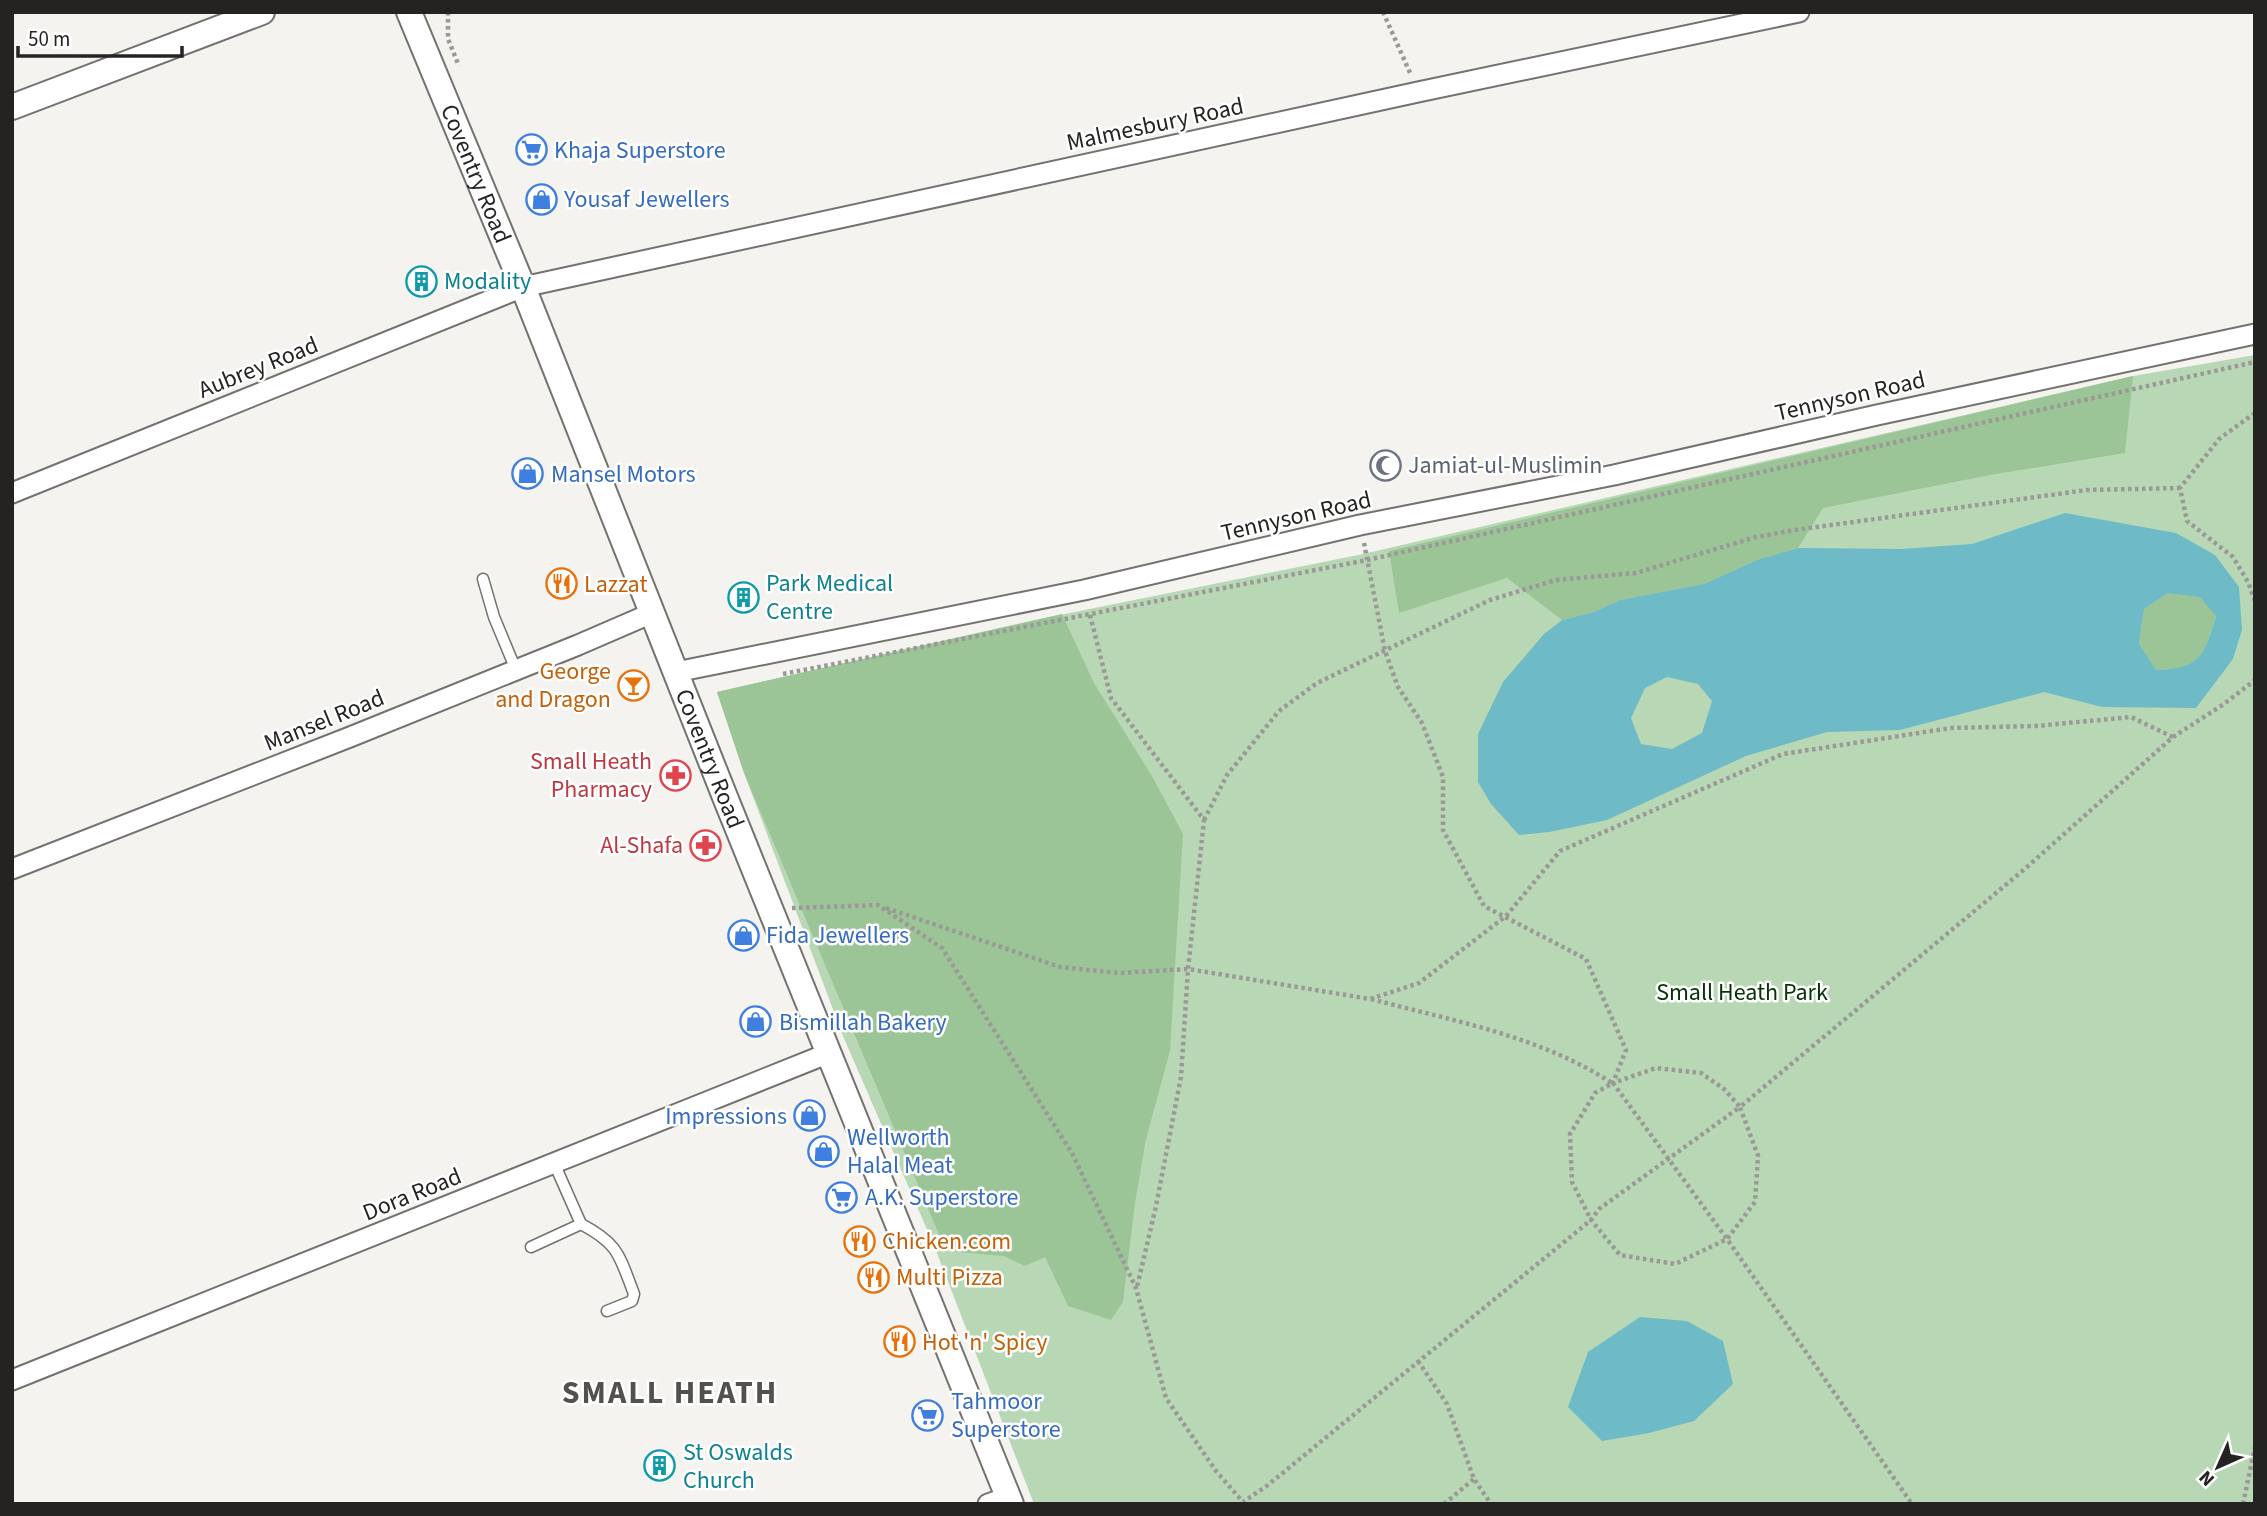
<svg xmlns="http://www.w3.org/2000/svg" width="2267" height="1516" font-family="'Source Sans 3',sans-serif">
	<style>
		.green { fill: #b8d8b5 }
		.forest { fill: #9cc597 }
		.water { fill: #6ebac7; fill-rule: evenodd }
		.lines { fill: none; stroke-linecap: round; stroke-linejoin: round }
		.service-casing { stroke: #73726f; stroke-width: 13 }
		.minor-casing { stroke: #73726f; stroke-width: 23 }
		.tertiary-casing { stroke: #73726f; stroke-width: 28 }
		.path { stroke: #9a9996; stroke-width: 4.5; stroke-dasharray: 3.5 3.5; stroke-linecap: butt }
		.service { stroke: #fff; stroke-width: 10 }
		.minor { stroke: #fff; stroke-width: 19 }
		.tertiary { stroke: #fff; stroke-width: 24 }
		.labels { text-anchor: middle; stroke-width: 5; stroke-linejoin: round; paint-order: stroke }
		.street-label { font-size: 24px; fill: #242322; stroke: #fff }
		.shop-label { font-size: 24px; fill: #366cbe; stroke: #fff; text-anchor: start }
		.culture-label { font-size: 24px; fill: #0d838f; stroke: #fff; text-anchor: start }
		.worship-label { font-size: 24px; fill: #5b616d; stroke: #fff; text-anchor: start }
		.food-label { font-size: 24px; fill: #c56008; stroke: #fff; text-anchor: start }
		.health-label { font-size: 24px; fill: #be3a42; stroke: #fff; text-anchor: end }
		.park-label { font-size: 24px; fill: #073306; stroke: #fff }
		.district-label { font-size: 32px; font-weight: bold; letter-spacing: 2px; fill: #52514e; stroke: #fff }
	</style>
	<rect width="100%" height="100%" fill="#f4f3ef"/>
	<polygon class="green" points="2255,355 2255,1504 1034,1504 935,1248 843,1036 744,773 717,692 1035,620 1363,554 2133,376"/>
	<g class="forest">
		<polygon points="2133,376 2125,453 1990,475 1823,508 1798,548 1757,560 1704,584 1620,600 1594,612 1562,620 1507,578 1399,613 1389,551"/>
		<path d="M2168,593L2200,596L2216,615C2204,656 2202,668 2156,670L2139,645L2144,609Z"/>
		<polygon points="1062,614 1094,683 1152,776 1183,834 1170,1051 1146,1139 1135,1203 1123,1302 1111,1320 1068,1306 1045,1257 1025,1266 1004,1256 946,1251 744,773 717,692"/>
	</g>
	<g class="water">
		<path d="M2065,513L2176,533L2215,555L2239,587L2242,630L2233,659L2196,708L2102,707L2044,692L1900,730L1827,732L1746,756L1607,820L1549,832L1519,835L1491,804L1478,782V734L1503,682L1544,634L1562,620L1594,612L1620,600L1704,584L1757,560L1798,548L1901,549L1972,544ZM2168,593L2200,597L2216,616C2204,656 2201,668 2156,670L2139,644L2144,609ZM1667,677L1698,684L1712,701L1702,733L1672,749L1641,744L1631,718L1645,688Z"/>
		<polygon points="1640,1317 1687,1321 1723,1341 1733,1384 1694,1421 1649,1433 1602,1441 1568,1407 1588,1352"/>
	</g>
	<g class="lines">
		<defs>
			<g id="service">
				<polyline points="483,579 494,617 516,670"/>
				<path d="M581,1224C619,1244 619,1255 634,1294L632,1301L607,1311"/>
				<polyline points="531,1247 581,1224 554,1163"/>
			</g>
			<g id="minor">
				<polyline points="12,493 523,287 1418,92 1799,12"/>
				<polyline points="676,672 1084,590 1360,525 1614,475 1877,415 2255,334"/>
				<polyline points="12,869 350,737 578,645 652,613"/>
				<polyline points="12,1380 829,1053"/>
				<polyline points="988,1504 1008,1497"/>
			</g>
			<g id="tertiary">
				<path id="s1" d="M409,12L523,287L725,797L1011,1504"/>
				<polyline points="12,107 262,12"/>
			</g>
		</defs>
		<use href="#service" class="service-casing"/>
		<use href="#minor" class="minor-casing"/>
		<use href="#tertiary" class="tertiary-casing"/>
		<g class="path">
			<polyline points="448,12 448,39 459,66"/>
			<polyline points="1383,12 1411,75"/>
			<polyline points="2255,413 2219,439 2180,488 2187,521 2233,557 2248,582 2255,601"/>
			<polyline points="1364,543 1385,651 1398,687 1422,723 1443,777 1443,830 1484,906 1586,959 1626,1050 1613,1083 1656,1068 1701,1073 1724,1089 1740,1107 2027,867 2173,737 2224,704 2255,680"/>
			<polyline points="1090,615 1111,698 1204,820 1188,969 1181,1077 1156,1206 1137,1287"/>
			<polyline points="783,674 1367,560 2255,362"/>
			<polyline points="1204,820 1227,775 1279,711 1317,683 1490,600 1556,580 1636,573 1756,537 1795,530 2087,490 2180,488"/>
			<polyline points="792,908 878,905 942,948 1072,1153 1136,1288 1166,1398 1216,1471 1243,1502 1268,1485 1591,1220 1599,1209 1740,1107 1758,1156 1755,1202 1727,1239 1675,1264 1620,1255 1591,1220 1572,1182 1570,1134 1595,1093 1613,1083 1727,1239 1912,1504"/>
			<polyline points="886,908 1060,967 1119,973 1188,969 1370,999 1419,983 1506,916 1560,851 1783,754 1951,728 2036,726 2131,717 2173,737"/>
			<path d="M1371,999C1453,1021 1540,1036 1612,1083"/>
			<polyline points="1418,1361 1447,1404 1474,1479 1491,1504"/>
			<polyline points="1444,1504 1474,1479"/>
			<polyline points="2243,1504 2255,1447"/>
		</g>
		<use href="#service" class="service"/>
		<use href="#minor" class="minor"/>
		<use href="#tertiary" class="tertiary"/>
	</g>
	<defs>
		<symbol id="supermarket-ring" viewBox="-11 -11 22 22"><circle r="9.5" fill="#fff" stroke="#3f7fe0" stroke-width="1.5"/><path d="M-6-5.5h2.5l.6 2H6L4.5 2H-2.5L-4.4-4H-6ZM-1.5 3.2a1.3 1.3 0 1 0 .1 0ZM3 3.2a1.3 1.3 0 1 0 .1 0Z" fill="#3f7fe0"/></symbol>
		<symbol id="shop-ring" viewBox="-11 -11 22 22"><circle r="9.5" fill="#fff" stroke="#3f7fe0" stroke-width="1.5"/><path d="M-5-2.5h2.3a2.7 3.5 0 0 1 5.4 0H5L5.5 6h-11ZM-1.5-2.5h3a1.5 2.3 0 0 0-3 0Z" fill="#3f7fe0"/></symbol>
		<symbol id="building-ring" viewBox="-11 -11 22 22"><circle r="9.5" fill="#fff" stroke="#0f9aa8" stroke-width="1.5"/><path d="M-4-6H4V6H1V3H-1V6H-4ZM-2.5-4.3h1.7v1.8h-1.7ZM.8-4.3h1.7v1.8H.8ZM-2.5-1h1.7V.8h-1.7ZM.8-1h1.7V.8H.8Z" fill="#0f9aa8"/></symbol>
		<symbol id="mosque-ring" viewBox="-11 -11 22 22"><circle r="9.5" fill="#fff" stroke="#6b7280" stroke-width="1.5"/><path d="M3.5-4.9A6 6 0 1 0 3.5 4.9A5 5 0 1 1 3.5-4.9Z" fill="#6b7280"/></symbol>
		<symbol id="restaurant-ring" viewBox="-11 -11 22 22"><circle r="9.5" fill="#fff" stroke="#e8710a" stroke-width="1.5"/><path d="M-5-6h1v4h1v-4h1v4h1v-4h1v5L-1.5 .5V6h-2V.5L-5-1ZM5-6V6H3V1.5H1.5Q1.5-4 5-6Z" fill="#e8710a"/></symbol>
		<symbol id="bar-ring" viewBox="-11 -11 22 22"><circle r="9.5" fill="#fff" stroke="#e8710a" stroke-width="1.5"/><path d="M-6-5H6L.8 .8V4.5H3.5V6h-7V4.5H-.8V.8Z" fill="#e8710a"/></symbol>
		<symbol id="pharmacy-ring" viewBox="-11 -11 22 22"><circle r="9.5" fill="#fff" stroke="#e0444e" stroke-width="1.5"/><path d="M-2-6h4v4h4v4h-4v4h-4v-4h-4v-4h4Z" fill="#e0444e"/></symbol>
	</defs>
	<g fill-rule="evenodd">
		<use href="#supermarket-ring" x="514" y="132" width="35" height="35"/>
		<use href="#shop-ring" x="524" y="182" width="35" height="35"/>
		<use href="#building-ring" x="404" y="264" width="35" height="35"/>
		<use href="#mosque-ring" x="1368" y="448" width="35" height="35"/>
		<use href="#shop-ring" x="510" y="456" width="35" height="35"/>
		<use href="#restaurant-ring" x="544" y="566" width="35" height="35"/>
		<use href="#building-ring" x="726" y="580" width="35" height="35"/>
		<use href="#bar-ring" x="616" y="668" width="35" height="35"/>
		<use href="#pharmacy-ring" x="658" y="758" width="35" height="35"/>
		<use href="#pharmacy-ring" x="688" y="828" width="35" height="35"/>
		<use href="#shop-ring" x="726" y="918" width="35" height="35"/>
		<use href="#shop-ring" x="738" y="1004" width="35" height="35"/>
		<use href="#shop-ring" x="792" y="1098" width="35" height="35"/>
		<use href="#shop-ring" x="806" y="1134" width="35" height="35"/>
		<use href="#supermarket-ring" x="824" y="1180" width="35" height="35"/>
		<use href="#restaurant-ring" x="842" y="1224" width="35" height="35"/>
		<use href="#restaurant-ring" x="856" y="1260" width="35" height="35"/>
		<use href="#restaurant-ring" x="882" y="1324" width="35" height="35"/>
		<use href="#supermarket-ring" x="910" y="1398" width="35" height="35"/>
		<use href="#building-ring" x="642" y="1448" width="35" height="35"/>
	</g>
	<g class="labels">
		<g class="street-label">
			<text transform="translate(1155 124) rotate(-12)" y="8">Malmesbury Road</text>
			<text dy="8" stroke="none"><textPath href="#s1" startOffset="175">Coventry Road</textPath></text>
			<text transform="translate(258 367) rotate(-22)" y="8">Aubrey Road</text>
			<text transform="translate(1850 396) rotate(-13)" y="8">Tennyson Road</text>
			<text transform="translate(1296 516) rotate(-13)" y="8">Tennyson Road</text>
			<text transform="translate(324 720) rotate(-22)" y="8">Mansel Road</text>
			<text dy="8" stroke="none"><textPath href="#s1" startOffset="805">Coventry Road</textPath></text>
			<text transform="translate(412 1194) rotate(-22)" y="8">Dora Road</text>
		</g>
		<g class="shop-label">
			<text x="554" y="158">Khaja Superstore</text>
			<text x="564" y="207">Yousaf Jewellers</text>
			<text x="551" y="482">Mansel Motors</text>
			<text x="766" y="943">Fida Jewellers</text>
			<text x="779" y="1030">Bismillah Bakery</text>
			<text x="787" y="1124" text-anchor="end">Impressions</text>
			<text x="847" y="1145">Wellworth<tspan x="847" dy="28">Halal Meat</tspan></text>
			<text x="865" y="1205">A.K. Superstore</text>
			<text x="951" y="1409">Tahmoor<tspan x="951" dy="28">Superstore</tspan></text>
		</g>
		<g class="culture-label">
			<text x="444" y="289">Modality</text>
			<text x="766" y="591">Park Medical<tspan x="766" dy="28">Centre</tspan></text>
			<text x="683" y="1460">St Oswalds<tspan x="683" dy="28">Church</tspan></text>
		</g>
		<g class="worship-label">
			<text x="1408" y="473">Jamiat-ul-Muslimin</text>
		</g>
		<g class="food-label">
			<text x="584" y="592">Lazzat</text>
			<text x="611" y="679" text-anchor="end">George<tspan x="611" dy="28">and Dragon</tspan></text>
			<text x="882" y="1249">Chicken.com</text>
			<text x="896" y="1285">Multi Pizza</text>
			<text x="922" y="1350">Hot 'n' Spicy</text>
		</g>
		<g class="health-label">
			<text x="652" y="769">Small Heath<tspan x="652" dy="28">Pharmacy</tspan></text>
			<text x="683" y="853">Al-Shafa</text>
		</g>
		<g class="park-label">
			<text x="1742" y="1000">Small Heath Park</text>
		</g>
		<g class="district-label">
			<text x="670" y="1403">SMALL HEATH</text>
		</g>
	</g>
	<rect width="2267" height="1516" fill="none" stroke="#242322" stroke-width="28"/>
	<g transform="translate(2218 1467) rotate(225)" stroke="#ffffff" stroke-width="5" paint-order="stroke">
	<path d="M0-5L12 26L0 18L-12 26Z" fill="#242322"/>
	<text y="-10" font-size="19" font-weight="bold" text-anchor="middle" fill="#242322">N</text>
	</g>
	<path d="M18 46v10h164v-10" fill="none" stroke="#242322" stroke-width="3.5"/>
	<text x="28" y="46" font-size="21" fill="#242322" stroke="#ffffff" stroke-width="5" paint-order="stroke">50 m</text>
</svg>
